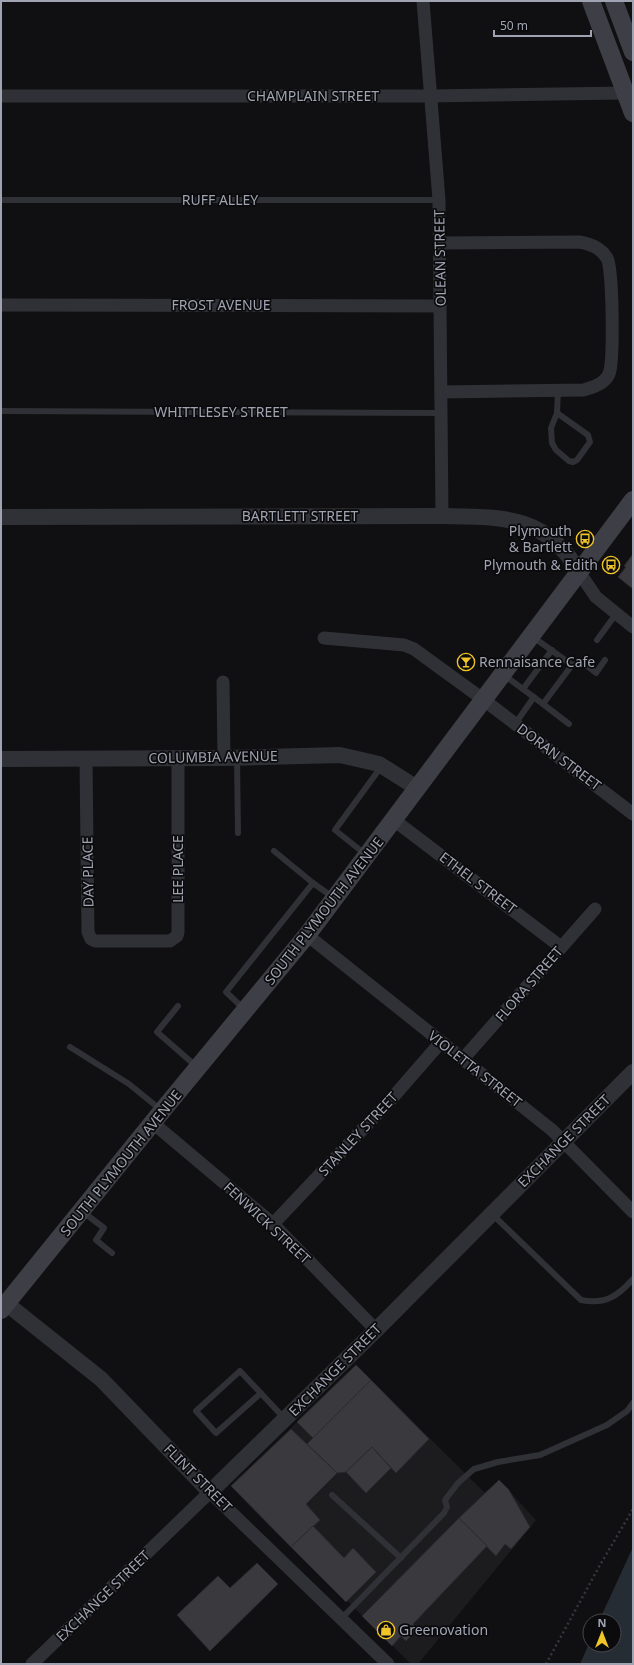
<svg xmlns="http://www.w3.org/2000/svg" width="634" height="1665" font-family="'Noto Sans',sans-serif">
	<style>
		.built { fill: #1c1b1e }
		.water { fill: #262c34 }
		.building { fill: #3a393e; stroke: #2a292d }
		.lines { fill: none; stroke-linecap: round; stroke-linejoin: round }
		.path { stroke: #36373d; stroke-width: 2.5; stroke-dasharray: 2 3; stroke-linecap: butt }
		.service { stroke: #303136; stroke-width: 6 }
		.minor { stroke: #303136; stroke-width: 13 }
		.tertiary { stroke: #303136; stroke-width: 16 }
		.secondary { stroke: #3e3f46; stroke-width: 18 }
		.labels { text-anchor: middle; stroke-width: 3.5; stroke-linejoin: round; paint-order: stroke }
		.street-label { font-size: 14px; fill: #a0a4b2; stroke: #0b0a0c }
		.poi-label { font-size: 14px; fill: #a0a4b2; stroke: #0b0a0c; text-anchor: end }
	</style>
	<rect width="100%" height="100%" fill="#100f11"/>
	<polygon class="built" points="356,1365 485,1493 499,1480 536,1520 418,1664 411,1664 231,1486"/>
	<polygon class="water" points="633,1547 633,1664 580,1664 590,1641 590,1645 614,1645 614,1621 599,1621"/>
	<g class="building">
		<polygon points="633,554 633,589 618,577 626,567 624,566"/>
		<polygon points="356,1365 371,1380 313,1438 297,1422"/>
		<polygon points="371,1380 429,1439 396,1473 372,1447 346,1472 337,1473 307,1444"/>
		<polygon points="291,1429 337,1473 306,1504 320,1520 291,1547 231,1486"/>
		<polygon points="372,1447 391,1468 366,1493 346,1472"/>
		<polygon points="499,1480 509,1490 530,1527 511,1549 505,1544 496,1556 459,1518"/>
		<polygon points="459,1518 487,1546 413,1624 418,1628 406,1641 401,1636 392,1646 362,1616"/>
		<polygon points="313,1526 344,1558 353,1548 376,1572 346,1602 291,1547"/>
		<polygon points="257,1563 278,1584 210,1651 177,1615 218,1576 230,1588"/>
	</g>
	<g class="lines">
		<polyline class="path" points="546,1664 600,1565 633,1509"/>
		<g class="service">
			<polyline points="1,200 439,200"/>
			<polyline points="1,411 441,413"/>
			<polyline points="557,413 588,435 590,442 577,460 573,462 569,461 556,450 552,443 551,428 557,413 558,390"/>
			<polyline points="597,640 616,614"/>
			<polyline points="572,665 582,662 596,673 605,660"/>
			<polyline points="504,675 543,704 572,665 533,637"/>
			<polyline points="523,689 552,650"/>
			<polyline points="543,704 569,724"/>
			<polyline points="515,724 534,697"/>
			<polyline points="237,758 238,833"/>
			<polyline points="274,851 313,883"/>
			<polyline points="365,854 335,830 381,767"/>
			<polyline points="178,1006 157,1032 197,1067"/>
			<polyline points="244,1009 226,992 313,883 334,898"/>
			<polyline points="70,1047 129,1084 161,1110"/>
			<polyline points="83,1212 104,1228 96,1240 112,1253"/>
			<path d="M493,1215L581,1300C605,1305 618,1296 633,1279"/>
			<polyline points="261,1393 216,1433 196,1411 240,1371 284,1418"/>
			<polyline points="332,1495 401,1558"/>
			<polyline points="341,1619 444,1513 447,1507 445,1500 458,1483 474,1469 498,1462 540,1455 607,1425 627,1411 633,1403"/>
		</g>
		<g class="minor">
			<polyline points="423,1 439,200 442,516"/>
			<polyline points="1,96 430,96 624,93"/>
			<path d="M440,243L579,242C590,244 600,247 607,258C613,268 614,362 609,374C605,384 592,387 584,390L441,392"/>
			<polyline points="1,305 440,306"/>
			<polyline points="579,572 596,597 633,627"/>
			<polyline points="324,638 404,645 414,649 484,700 633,814"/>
			<polyline points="223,682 224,758"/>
			<polyline points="86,759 88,932 91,939 95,941 170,941 177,936 178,932 178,758"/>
			<polyline points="394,820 561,947"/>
			<polyline points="307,935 552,1130 633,1212"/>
			<polyline points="463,1059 595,909"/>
			<polyline points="153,1123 273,1224 376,1330"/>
			<polyline points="273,1224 394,1096 441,1042"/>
			<polyline points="32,1664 210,1492 388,1664"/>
		</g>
		<g class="tertiary">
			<path d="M1,517L442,516C500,517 546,514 579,572"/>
			<polyline points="1,759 224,758 340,755 379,764 417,788"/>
			<polyline points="7,1304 101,1379 210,1492 376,1330 633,1072"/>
		</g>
		<g class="secondary">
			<polyline points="591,1 633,113"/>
			<polyline points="614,1 633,52"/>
			<polyline points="1,1310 162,1111 307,935 633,500"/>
		</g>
	</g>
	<defs>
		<symbol id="bus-ring" viewBox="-11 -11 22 22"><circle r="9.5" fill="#0b0a0c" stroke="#f0c528" stroke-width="1.5"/><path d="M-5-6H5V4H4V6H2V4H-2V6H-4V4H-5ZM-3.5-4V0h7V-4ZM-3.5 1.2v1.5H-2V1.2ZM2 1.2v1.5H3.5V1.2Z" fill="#f0c528"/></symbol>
		<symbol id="bar-ring" viewBox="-11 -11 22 22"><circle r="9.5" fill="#0b0a0c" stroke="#f0c528" stroke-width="1.5"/><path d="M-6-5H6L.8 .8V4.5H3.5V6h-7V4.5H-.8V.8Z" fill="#f0c528"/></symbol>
		<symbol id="shop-ring" viewBox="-11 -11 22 22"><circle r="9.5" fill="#0b0a0c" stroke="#f0c528" stroke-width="1.5"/><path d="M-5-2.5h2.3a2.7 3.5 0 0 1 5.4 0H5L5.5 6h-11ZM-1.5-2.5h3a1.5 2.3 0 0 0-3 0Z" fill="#f0c528"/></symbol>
	</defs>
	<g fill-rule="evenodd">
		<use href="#bus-ring" x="575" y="529" width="20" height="20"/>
		<use href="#bus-ring" x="601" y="555" width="20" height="20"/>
		<use href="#bar-ring" x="456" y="652" width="20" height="20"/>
		<use href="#shop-ring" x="376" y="1620" width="20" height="20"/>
	</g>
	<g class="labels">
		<g class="street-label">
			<text x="313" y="101">CHAMPLAIN STREET</text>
			<text x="220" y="205">RUFF ALLEY</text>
			<text transform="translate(440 258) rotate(-91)" y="5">OLEAN STREET</text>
			<text x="221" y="310">FROST AVENUE</text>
			<text x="221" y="417">WHITTLESEY STREET</text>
			<text x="300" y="521">BARTLETT STREET</text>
			<text transform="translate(213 757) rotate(-1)" y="5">COLUMBIA AVENUE</text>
			<text transform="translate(559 757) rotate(37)" y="5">DORAN STREET</text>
			<text transform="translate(178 869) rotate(-90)" y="5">LEE PLACE</text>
			<text transform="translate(88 872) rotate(-91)" y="5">DAY PLACE</text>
			<text transform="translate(478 883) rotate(37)" y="5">ETHEL STREET</text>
			<text transform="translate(324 911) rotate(-52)" y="5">SOUTH PLYMOUTH AVENUE</text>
			<text transform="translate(529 984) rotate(-49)" y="5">FLORA STREET</text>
			<text transform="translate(475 1069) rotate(38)" y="5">VIOLETTA STREET</text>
			<text transform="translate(358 1134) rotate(-47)" y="5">STANLEY STREET</text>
			<text transform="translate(564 1141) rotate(-45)" y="5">EXCHANGE STREET</text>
			<text transform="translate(121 1163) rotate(-51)" y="5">SOUTH PLYMOUTH AVENUE</text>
			<text transform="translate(267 1223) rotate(43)" y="5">FENWICK STREET</text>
			<text transform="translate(335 1370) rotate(-45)" y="5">EXCHANGE STREET</text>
			<text transform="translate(198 1478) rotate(45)" y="5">FLINT STREET</text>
			<text transform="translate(103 1596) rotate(-44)" y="5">EXCHANGE STREET</text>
		</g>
		<g class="poi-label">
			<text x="572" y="536">Plymouth<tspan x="572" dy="16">&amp; Bartlett</tspan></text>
			<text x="598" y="570">Plymouth &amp; Edith</text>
			<text x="479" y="667" text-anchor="start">Rennaisance Cafe</text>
			<text x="399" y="1635" text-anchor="start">Greenovation</text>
		</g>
	</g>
	<rect width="634" height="1665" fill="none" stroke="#a0a4b2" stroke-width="4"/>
	<g transform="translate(602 1633)"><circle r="19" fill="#0b0a0c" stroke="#47484e"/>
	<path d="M0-3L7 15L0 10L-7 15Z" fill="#f0c528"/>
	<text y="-6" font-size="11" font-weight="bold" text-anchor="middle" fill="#a0a4b2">N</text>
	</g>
	<path d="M494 30v6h97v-6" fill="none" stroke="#a0a4b2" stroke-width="2"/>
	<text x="500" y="30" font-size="12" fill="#a0a4b2" stroke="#0b0a0c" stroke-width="3" paint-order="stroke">50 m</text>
</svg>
